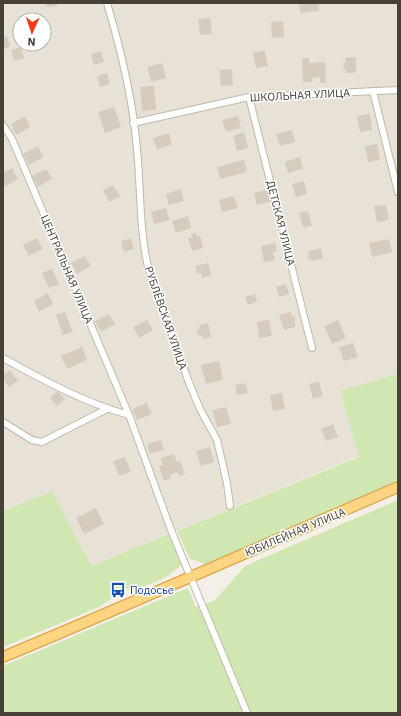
<svg xmlns="http://www.w3.org/2000/svg" width="401" height="716" font-family="'IBM Plex Sans',sans-serif">
	<style>
		.residential { fill: #e8e2d6; fill-rule: evenodd }
		.green { fill: #d0e7b2 }
		.building { fill: #d5ccbe }
		.lines { fill: none; stroke-linecap: round; stroke-linejoin: round }
		.minor-casing { stroke: #bfb8ab; stroke-width: 8 }
		.trunk-casing { stroke: #db9d3b; stroke-width: 12 }
		.minor { stroke: #fff; stroke-width: 6 }
		.trunk { stroke: #fcd482; stroke-width: 10 }
		.labels { text-anchor: middle; stroke-width: 3; stroke-linejoin: round; paint-order: stroke }
		.street-label { font-size: 11px; fill: #474037; stroke: #fff }
		.transit-label { font-size: 11px; fill: #164399; stroke: #fff; text-anchor: start }
	</style>
	<rect width="100%" height="100%" fill="#f4f0e8"/>
	<path class="residential" d="M3,3H398V374L340,392L359,456L91,566L52,491L3,511ZM20,20H44V44H20Z"/>
	<g class="green">
		<polygon points="398,374 398,480 318,518 205,564 190,559 177,531 359,457 340,391"/>
		<path d="M52,491L91,566L169,534L183,563C168,579 150,586 128,590L125,586L111,592L114,597L99,607L3,647V511Z"/>
		<polygon points="398,500 398,713 3,713 3,666 188,588 196,607 214,601 245,566"/>
	</g>
	<g class="building">
		<polygon points="46,3 57,3 57,6 46,7"/>
		<polygon points="299,3 318,3 319,11 300,13"/>
		<polygon points="210,18 212,34 200,35 198,19"/>
		<polygon points="283,21 284,37 272,38 271,22"/>
		<polygon points="7,36 10,47 3,49 3,37"/>
		<polygon points="21,47 24,58 14,61 11,50"/>
		<polygon points="101,51 104,62 94,65 91,54"/>
		<polygon points="265,51 268,66 256,68 253,52"/>
		<polygon points="356,57 356,70 354,73 346,73 346,70 344,70 343,63 346,63 345,58"/>
		<polygon points="309,58 309,63 325,62 326,83 320,83 320,77 312,78 313,82 303,82 302,59"/>
		<polygon points="162,63 166,78 151,82 147,67"/>
		<polygon points="232,69 233,85 221,86 219,70"/>
		<polygon points="107,73 110,84 100,87 97,76"/>
		<polygon points="154,86 156,110 142,111 140,87"/>
		<polygon points="114,107 121,127 105,133 98,112"/>
		<polygon points="370,114 372,130 360,132 357,116"/>
		<polygon points="25,116 30,127 16,135 11,124"/>
		<polygon points="238,116 241,128 226,132 222,120"/>
		<polygon points="292,130 295,142 280,146 276,134"/>
		<polygon points="244,132 248,148 237,151 233,136"/>
		<polygon points="169,133 172,145 157,149 153,138"/>
		<polygon points="377,144 380,160 368,162 365,146"/>
		<polygon points="38,146 43,157 29,165 23,154"/>
		<polygon points="300,157 303,169 288,173 285,162"/>
		<polygon points="244,160 247,172 220,179 217,167"/>
		<polygon points="12,168 18,179 4,187 3,173"/>
		<polygon points="46,169 52,179 38,187 32,176"/>
		<polygon points="304,181 307,194 296,197 292,184"/>
		<polygon points="113,185 120,196 109,202 103,190"/>
		<polygon points="181,189 184,201 169,205 166,194"/>
		<polygon points="269,189 273,201 257,205 254,193"/>
		<polygon points="234,196 238,208 222,212 219,200"/>
		<polygon points="386,205 389,220 377,222 374,206"/>
		<polygon points="166,208 170,220 154,224 151,212"/>
		<polygon points="308,211 312,226 303,228 299,213"/>
		<polygon points="188,216 191,228 176,233 172,221"/>
		<polygon points="196,232 197,236 200,235 203,248 192,251 188,238 192,237 191,234"/>
		<polygon points="37,238 43,249 29,256 23,245"/>
		<polygon points="131,238 134,249 124,252 121,241"/>
		<polygon points="389,239 392,252 372,257 369,243"/>
		<polygon points="275,243 277,251 273,252 275,260 264,262 261,246"/>
		<polygon points="321,248 323,259 312,261 311,259 308,259 309,251"/>
		<polygon points="85,256 91,266 77,274 71,263"/>
		<polygon points="208,263 211,275 202,278 201,273 197,274 195,266"/>
		<polygon points="52,269 59,284 49,288 42,273"/>
		<polygon points="286,284 289,294 279,297 276,287"/>
		<polygon points="48,293 53,304 39,312 34,301"/>
		<polygon points="255,294 257,302 248,305 245,297"/>
		<polygon points="65,312 73,332 63,335 56,315"/>
		<polygon points="291,312 292,317 295,316 295,327 284,330 279,315"/>
		<polygon points="109,314 115,324 101,332 95,321"/>
		<polygon points="147,320 153,330 139,338 133,327"/>
		<polygon points="269,320 272,336 259,338 257,322"/>
		<polygon points="338,320 346,338 332,344 324,326"/>
		<polygon points="208,323 211,337 203,339 202,335 198,336 196,330 200,329 199,325"/>
		<polygon points="353,343 358,357 344,361 339,347"/>
		<polygon points="82,347 87,360 67,369 61,356"/>
		<polygon points="219,361 223,380 206,384 201,365"/>
		<polygon points="10,370 18,381 9,387 3,379 3,375"/>
		<polygon points="319,382 323,396 313,399 309,384"/>
		<polygon points="246,383 248,393 237,395 235,385"/>
		<polygon points="57,391 65,399 57,406 50,398"/>
		<polygon points="282,393 285,409 273,411 270,395"/>
		<polygon points="147,403 152,414 137,420 133,409"/>
		<polygon points="226,407 231,424 217,427 212,410"/>
		<polygon points="333,424 338,437 326,441 321,429"/>
		<polygon points="161,440 164,450 150,454 147,444"/>
		<polygon points="210,447 214,462 201,466 196,451"/>
		<polygon points="174,454 177,462 181,462 185,474 179,476 178,472 170,475 171,478 164,481 159,466 163,465 161,458"/>
		<polygon points="125,457 131,472 119,476 113,461"/>
		<polygon points="96,508 104,524 84,534 76,518"/>
	</g>
	<g class="lines">
		<defs>
			<g id="minor">
				<path d="M107,3C121,50 133,100 137,149C141,188 139,228 148,267L188,380L200,409L217,440L227,483L230,506"/>
				<polyline points="373,91 398,192"/>
				<polyline points="249,97 312,348"/>
				<polyline points="133,123 249,97 398,90"/>
				<polyline points="3,125 12,139 129,415 171,530 247,713"/>
				<path d="M3,358C43,380 85,403 129,415"/>
				<polyline points="3,422 32,440 42,442 107,409"/>
			</g>
			<path id="trunk" d="M3,657C135,602 266,544 398,487"/>
		</defs>
		<use href="#minor" class="minor-casing"/>
		<use href="#trunk" class="trunk-casing"/>
		<use href="#minor" class="minor"/>
		<use href="#trunk" class="trunk"/>
	</g>
	<defs>
		<symbol id="bus-bare" viewBox="-9 -9 18 18"><path d="M-5-6H5V4H4V6H2V4H-2V6H-4V4H-5ZM-3.5-4V0h7V-4ZM-3.5 1.2v1.5H-2V1.2ZM2 1.2v1.5H3.5V1.2Z" fill="#1a4fb4" stroke="#fff" stroke-width="2.5" paint-order="stroke"/></symbol>
	</defs>
	<g fill-rule="evenodd">
		<use href="#bus-bare" x="107" y="579" width="22" height="22"/>
	</g>
	<g class="labels">
		<g class="street-label">
			<text transform="translate(300 95) rotate(-3)" y="4">ШКОЛЬНАЯ УЛИЦА</text>
			<text transform="translate(281 223) rotate(76)" y="4">ДЕТСКАЯ УЛИЦА</text>
			<text transform="translate(67 269) rotate(67)" y="4">ЦЕНТРАЛЬНАЯ УЛИЦА</text>
			<text transform="translate(166 318) rotate(71)" y="4">РУБЛЁВСКАЯ УЛИЦА</text>
			<text transform="translate(295 532) rotate(-23)" y="4">ЮБИЛЕЙНАЯ УЛИЦА</text>
		</g>
		<g class="transit-label">
			<text x="130" y="594">Подосье</text>
		</g>
	</g>
	<rect width="401" height="716" fill="none" stroke="#474037" stroke-width="8"/>
	<g transform="translate(32 32) rotate(183)"><circle r="19" fill="#ffffff" stroke="#b5b3af"/>
	<path d="M0-3L7 15L0 10L-7 15Z" fill="#f7391c"/>
	<text y="-6" font-size="11" font-weight="bold" text-anchor="middle" fill="#474037">N</text>
	</g>
</svg>
